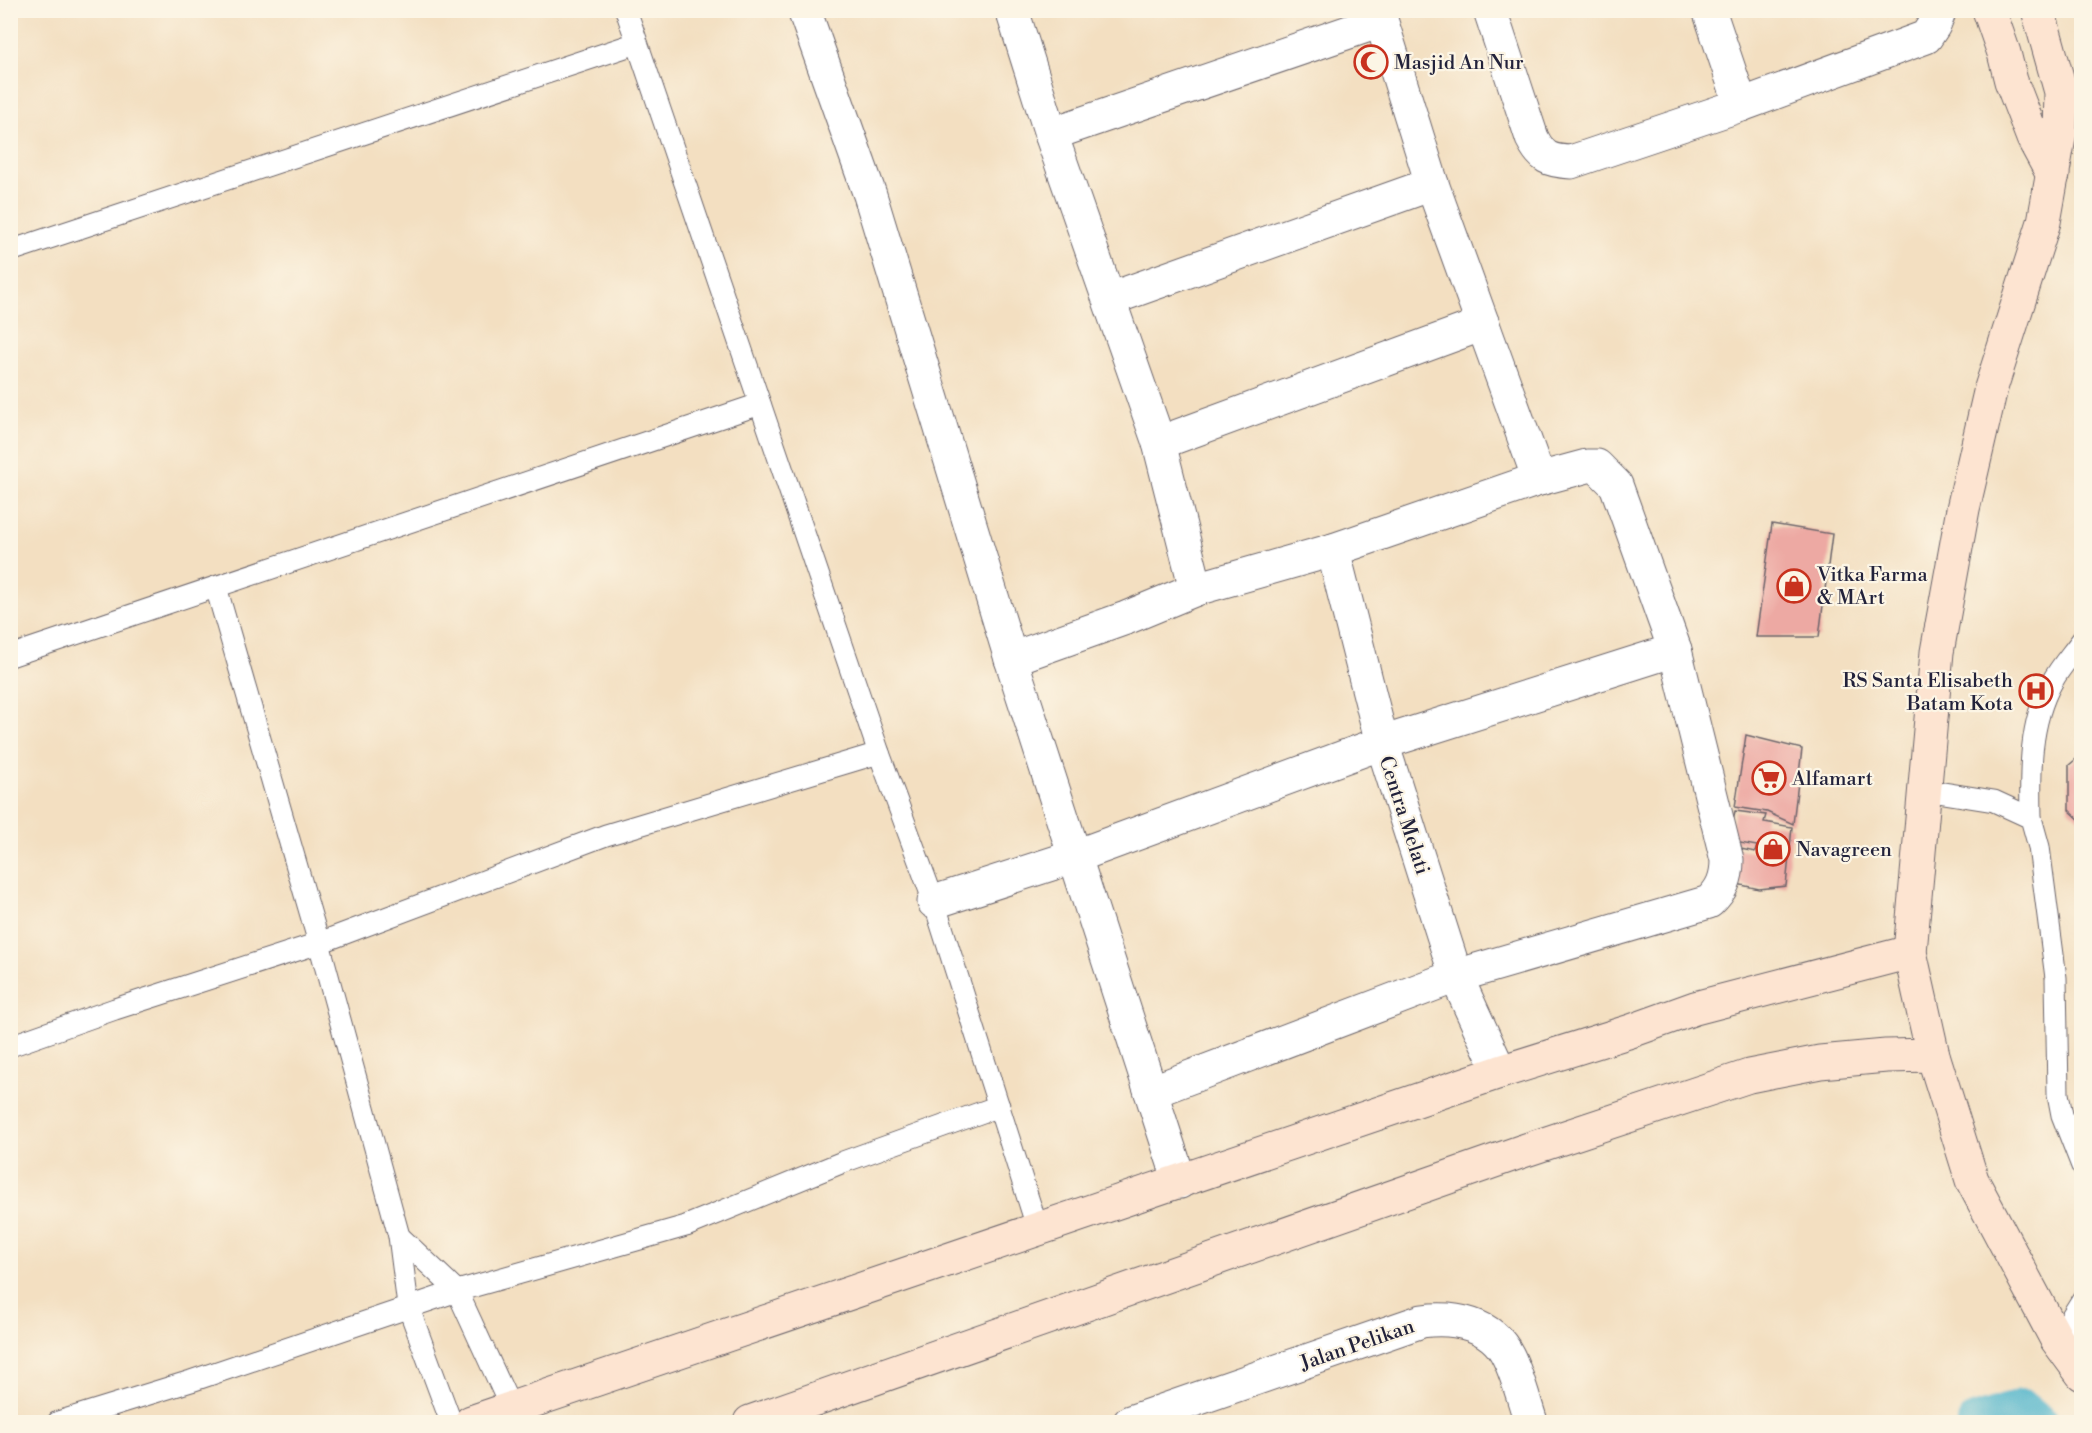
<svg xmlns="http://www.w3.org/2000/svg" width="2092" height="1433" font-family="'Libre Bodoni',serif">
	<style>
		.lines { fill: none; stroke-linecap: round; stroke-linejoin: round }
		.canal { stroke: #4bb2ca; stroke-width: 36 }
		.building { fill: #eda9a3 }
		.lane-casing { stroke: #6b646a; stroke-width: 23 }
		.street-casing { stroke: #6b646a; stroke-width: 35 }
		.secondary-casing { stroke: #6b646a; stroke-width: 35 }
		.lane { stroke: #fff; stroke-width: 21 }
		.street { stroke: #fff; stroke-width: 33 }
		.secondary { stroke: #fde4d1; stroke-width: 33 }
		.labels { text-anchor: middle; stroke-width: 4.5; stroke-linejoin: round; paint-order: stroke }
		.poi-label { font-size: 20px; fill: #22223b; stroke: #fcf5e5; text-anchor: start }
		.street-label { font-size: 20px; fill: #22223b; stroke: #fcf5e5 }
	</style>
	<rect width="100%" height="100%" fill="#fcf5e5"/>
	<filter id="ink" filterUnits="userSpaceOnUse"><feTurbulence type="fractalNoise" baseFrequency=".0167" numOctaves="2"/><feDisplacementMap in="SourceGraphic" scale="12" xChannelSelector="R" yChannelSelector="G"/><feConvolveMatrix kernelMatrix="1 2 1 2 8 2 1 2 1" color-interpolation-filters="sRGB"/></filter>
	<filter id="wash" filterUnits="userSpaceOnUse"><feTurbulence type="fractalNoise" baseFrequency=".008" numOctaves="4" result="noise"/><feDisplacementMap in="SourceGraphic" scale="24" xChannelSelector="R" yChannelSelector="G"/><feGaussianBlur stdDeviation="1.35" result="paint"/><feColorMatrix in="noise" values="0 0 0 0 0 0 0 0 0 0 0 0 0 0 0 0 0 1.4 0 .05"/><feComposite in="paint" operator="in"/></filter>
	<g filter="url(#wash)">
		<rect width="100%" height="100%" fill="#f3dfc1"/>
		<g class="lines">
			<polyline class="canal" points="1975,1422 2022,1407 2040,1422"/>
		</g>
		<g id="blocks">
			<g class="building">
				<polygon points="1772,524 1832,534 1819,637 1756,637"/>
				<polygon points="1746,735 1802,749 1793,824 1767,812 1735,807"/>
				<polygon points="2082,754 2082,822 2069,810 2069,765"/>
				<polygon points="1735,811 1766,815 1764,822 1792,827 1786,886 1759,889 1728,882 1731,847 1755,852 1757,846 1729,841"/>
				<polygon points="2082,1109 2082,1131 2071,1123"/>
			</g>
		</g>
	</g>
	<g filter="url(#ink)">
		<use href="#blocks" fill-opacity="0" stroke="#6b646a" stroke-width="1.5"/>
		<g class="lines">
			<defs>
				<g id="lane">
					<polyline points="626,10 879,753 934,902 1038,1230"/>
					<polyline points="10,251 637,43"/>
					<polyline points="216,587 319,943 399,1236 408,1306 451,1422"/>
					<polyline points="10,656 760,404"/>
					<polyline points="1925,790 1994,801 2031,818 2039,847 2056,978 2058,1094 2062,1115 2082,1166"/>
					<path d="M2031,818C2030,772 2029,723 2052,682C2060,667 2072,654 2082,640"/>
					<polyline points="10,1046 115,1009 319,943 606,835 879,753"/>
					<polyline points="399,1236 457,1291 511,1408"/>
					<polyline points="2057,1340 2082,1300"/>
					<polyline points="58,1422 191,1381 457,1291 686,1226 843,1162 999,1106"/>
				</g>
				<g id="street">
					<polyline points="804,10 870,195 1011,659 1180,1182"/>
					<polyline points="1012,10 1051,134 1159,443 1196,589"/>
					<polyline points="1378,10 1432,184 1539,479"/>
					<path d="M1490,10L1532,138C1542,158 1549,161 1571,162L1741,105L1926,37L1934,25L1940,10"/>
					<polyline points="1709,10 1741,105"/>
					<polyline points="1051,134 1381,21"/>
					<polyline points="1110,299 1432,184"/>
					<polyline points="1159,443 1483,324"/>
					<polyline points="1333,550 1382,743 1456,976 1500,1072"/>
					<path d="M1011,659L1126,618L1196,589L1333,550L1539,479L1587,466H1597L1616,485L1675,650L1727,860C1727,878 1722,890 1709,902L1456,976L1151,1092"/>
					<polyline points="934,902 1076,856 1382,743 1675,650"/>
					<path d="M1130,1422L1422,1321C1454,1317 1492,1323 1508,1356C1518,1376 1524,1401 1531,1422"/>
				</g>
				<g id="secondary">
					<polyline points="1989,10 2004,53 2011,81 2033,138 2053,175"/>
					<polyline points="2038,10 2061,92 2060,132 2044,222 1991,388 1963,509 1937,652 1910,952 1933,1055 1972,1180 2057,1340 2082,1374"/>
					<polyline points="471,1422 1500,1072 1631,1031 1695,1008 1910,952"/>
					<polyline points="750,1422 1523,1151 1749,1076 1820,1062 1886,1056 1933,1055"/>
				</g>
			</defs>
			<use href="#lane" class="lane-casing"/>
			<use href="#street" class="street-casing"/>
			<use href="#secondary" class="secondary-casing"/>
			<use href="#lane" class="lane"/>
			<use href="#street" class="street"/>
			<use href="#secondary" class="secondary"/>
		</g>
	</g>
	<defs>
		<symbol id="mosque-ring" viewBox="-11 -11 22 22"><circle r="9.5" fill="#fcf5e5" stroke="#c8321e" stroke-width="1.5"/><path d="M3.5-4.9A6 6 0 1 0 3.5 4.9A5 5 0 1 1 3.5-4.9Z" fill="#c8321e"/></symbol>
		<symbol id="shop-ring" viewBox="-11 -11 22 22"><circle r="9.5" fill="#fcf5e5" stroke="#c8321e" stroke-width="1.5"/><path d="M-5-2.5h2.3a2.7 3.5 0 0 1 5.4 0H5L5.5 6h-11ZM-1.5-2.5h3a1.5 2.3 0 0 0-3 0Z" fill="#c8321e"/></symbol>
		<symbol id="hospital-ring" viewBox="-11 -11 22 22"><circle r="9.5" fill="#fcf5e5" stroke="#c8321e" stroke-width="1.5"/><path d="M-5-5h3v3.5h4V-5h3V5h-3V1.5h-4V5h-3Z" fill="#c8321e"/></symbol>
		<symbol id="supermarket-ring" viewBox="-11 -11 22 22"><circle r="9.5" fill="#fcf5e5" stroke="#c8321e" stroke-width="1.5"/><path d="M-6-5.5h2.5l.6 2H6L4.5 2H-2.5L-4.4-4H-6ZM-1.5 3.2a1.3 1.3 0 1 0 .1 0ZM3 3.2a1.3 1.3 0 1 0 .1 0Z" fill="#c8321e"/></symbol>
	</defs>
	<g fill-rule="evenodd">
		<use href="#mosque-ring" x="1352" y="43" width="38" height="38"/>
		<use href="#shop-ring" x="1775" y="567" width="38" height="38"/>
		<use href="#hospital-ring" x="2017" y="672" width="38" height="38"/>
		<use href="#supermarket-ring" x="1750" y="759" width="38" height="38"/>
		<use href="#shop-ring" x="1754" y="830" width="38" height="38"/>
	</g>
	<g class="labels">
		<g class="poi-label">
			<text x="1394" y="69">Masjid An Nur</text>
			<text x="1817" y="581">Vitka Farma<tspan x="1817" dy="23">&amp; MArt</tspan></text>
			<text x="2013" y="687" text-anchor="end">RS Santa Elisabeth<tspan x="2013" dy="23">Batam Kota</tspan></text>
			<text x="1792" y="785">Alfamart</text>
			<text x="1796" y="856">Navagreen</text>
		</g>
		<g class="street-label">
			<text transform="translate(1405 815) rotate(72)" y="7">Centra Melati</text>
			<text transform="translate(1357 1344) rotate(-19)" y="7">Jalan Pelikan</text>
		</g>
	</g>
	<rect width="2092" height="1433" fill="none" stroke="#fcf5e5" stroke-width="36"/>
</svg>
